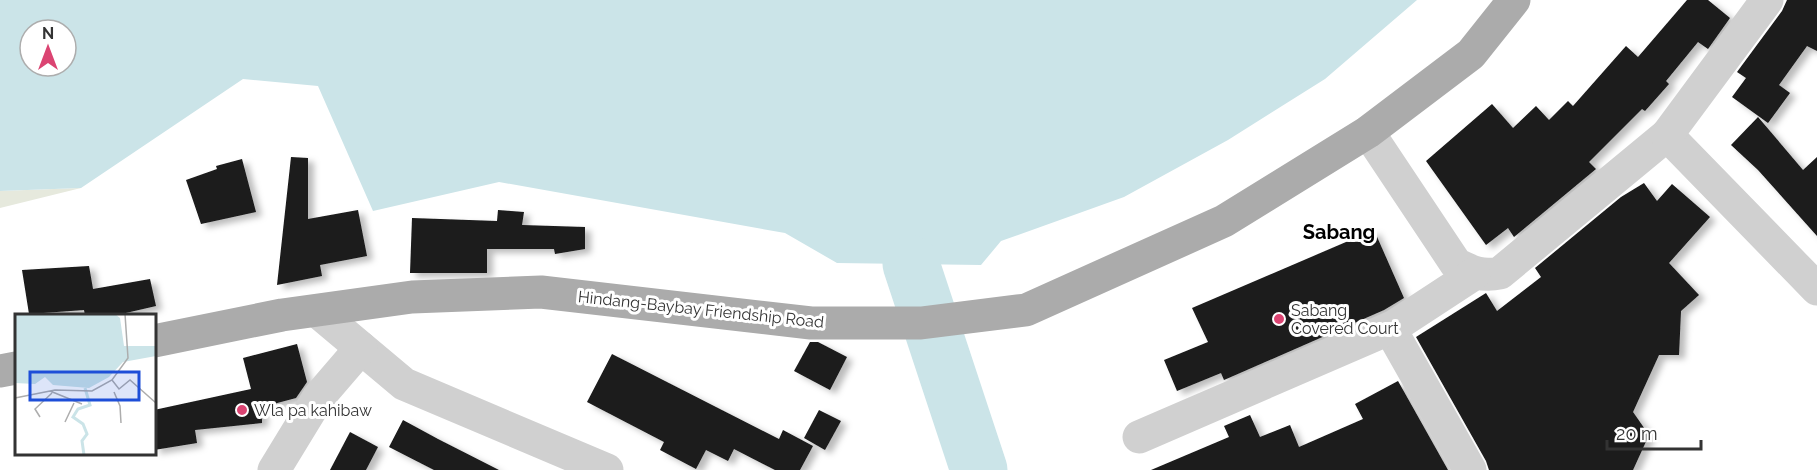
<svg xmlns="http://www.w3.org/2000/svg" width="1817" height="470" font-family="Raleway,sans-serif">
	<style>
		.green { fill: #e6e9dd }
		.water { fill: #cbe4e8; fill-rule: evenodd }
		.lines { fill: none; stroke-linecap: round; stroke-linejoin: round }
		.river { stroke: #cbe4e8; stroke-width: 57 }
		.building { fill: #1a1a1a; filter: url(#shadow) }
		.minor { stroke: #d0d0d0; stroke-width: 33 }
		.major { stroke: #ababab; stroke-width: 33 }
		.poi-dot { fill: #db4472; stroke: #fff; stroke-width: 2 }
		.labels { text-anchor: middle; stroke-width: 6; stroke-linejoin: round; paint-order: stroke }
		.street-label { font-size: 16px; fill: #333; stroke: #fff }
		.poi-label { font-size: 16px; fill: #333; stroke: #fff; text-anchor: start }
		.quarter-label { font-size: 20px; font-weight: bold; fill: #000; stroke: #fff }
		.inset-river { fill: none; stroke: #cbe4e8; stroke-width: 3 }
		.inset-road { fill: none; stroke: #adadad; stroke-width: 1.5 }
		.view { fill: #1d4ed8; fill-opacity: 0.15; stroke: #1d4ed8; stroke-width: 3 }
		.inset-edge { fill: none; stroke: #333; stroke-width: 3 }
	</style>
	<defs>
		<filter id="shadow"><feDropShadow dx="6" dy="4" stdDeviation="3" flood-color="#0004"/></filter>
	</defs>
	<rect width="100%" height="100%" fill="#fff"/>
	<polygon class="green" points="81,188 0,208 0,191"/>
	<path class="water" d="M0,0H1417L1325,79L1228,140L1124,197L1001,241L981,265L837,263L785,233L499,182L373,211L318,86L243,79L81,188L0,191ZM30,30H66V66H30Z"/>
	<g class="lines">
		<polyline class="river" points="911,264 979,470"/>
	</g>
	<g class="building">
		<polygon points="1687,0 1708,0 1730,18 1708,49 1698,42 1666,81 1669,84 1645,111 1642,109 1589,162 1596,169 1514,237 1508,228 1486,245 1426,161 1492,104 1513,128 1536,106 1549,120 1568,101 1573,106 1626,46 1638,57"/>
		<polygon points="1787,0 1817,0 1817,51 1807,46 1779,85 1790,93 1768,123 1732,97 1746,78 1737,72 1782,11"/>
		<polygon points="1758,117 1803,170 1817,157 1817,236 1758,170 1731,145"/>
		<polygon points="291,157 308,158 308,219 358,210 367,256 320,265 322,276 277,285"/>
		<polygon points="242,159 256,212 201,224 186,180 217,169 216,166"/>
		<polygon points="1644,183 1657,201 1672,184 1710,217 1669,263 1699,295 1681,311 1679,355 1659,355 1633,412 1649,435 1633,470 1489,470 1486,461 1416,337 1486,293 1497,311 1541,277 1535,268 1621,197"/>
		<polygon points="498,210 524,212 522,225 585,227 585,249 555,254 554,249 487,249 487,273 410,273 412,218 497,221"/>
		<polygon points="1374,230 1404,298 1384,310 1224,380 1221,373 1177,391 1164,360 1208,342 1192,308"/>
		<polygon points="89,266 93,289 150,279 156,306 117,315 85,315 84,310 29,314 22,270"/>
		<polygon points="810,342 818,342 847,357 830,390 794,371"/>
		<polygon points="297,344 307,382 296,398 262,407 262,423 195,430 197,443 154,450 154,410 251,389 243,358"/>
		<polygon points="612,354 779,439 783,430 813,446 800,470 775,470 734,449 728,461 706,450 696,469 660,450 664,442 587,402"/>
		<polygon points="1398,381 1448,470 1151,470 1229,437 1224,426 1250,415 1260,437 1290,425 1299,447 1363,419 1355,404"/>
		<polygon points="819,410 841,421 825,450 804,438"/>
		<polygon points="403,420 438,439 499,470 434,470 389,447"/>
		<polygon points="350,432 378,447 366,470 330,470"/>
	</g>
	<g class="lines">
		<g class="minor">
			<path d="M1368,132L1456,264C1472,272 1482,277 1500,273L1667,135L1817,289"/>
			<polyline points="1667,135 1767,0"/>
			<polyline points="317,311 404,384 607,470"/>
			<polyline points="1393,327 1397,341 1470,470"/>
			<polyline points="1139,437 1393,327 1474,274"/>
			<polyline points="274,470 318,398 361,348"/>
		</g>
		<g class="major">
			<polyline points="154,341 282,315 412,297 541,292 811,323 921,323 1026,310 1224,221 1368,132 1471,54 1514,0"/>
			<polyline points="0,371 16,368"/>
		</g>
	</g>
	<g class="poi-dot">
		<circle cx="1279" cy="319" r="6"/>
		<circle cx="242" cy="410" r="6"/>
	</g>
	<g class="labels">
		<g class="street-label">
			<text transform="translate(701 309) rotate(6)" y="6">Hindang-Baybay Friendship Road</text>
		</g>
		<g class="poi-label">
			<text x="1291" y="316">Sabang<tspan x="1291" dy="18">Covered Court</tspan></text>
			<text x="254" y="416">Wla pa kahibaw</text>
		</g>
		<g class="quarter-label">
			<text x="1339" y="239">Sabang</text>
		</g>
	</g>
	<g transform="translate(15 314)">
		<rect width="141" height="141" fill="#fff"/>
		<path d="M0,0H100L105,4L109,32H141V42L108,48L94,63L74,74L38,71L30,63L20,70L0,69Z" fill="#cbe4e8"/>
		<path class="inset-river" d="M69,141L67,127L72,120L68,110L58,103L63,95L75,91L70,74"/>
		<path class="inset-road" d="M97,66L104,75L115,66L141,89M35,77L67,90M99,78L105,92L106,109M0,84L40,76L77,77L97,66L113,44L110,0M25,103L20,95L37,79M50,108L59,89"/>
		<path class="view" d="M15,58H124V86H15Z"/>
		<rect width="141" height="141" class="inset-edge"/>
	</g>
	<g transform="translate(48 48)"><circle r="28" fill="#ffffff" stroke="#adadad" stroke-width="1.5"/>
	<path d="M0-4.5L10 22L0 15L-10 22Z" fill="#db4472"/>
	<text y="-9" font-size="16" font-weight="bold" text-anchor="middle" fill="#333333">N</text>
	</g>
	<path d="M1607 440v9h94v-9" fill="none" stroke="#333333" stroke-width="3"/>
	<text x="1616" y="440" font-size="18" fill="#333333" stroke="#ffffff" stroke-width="4.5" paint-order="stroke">20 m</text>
</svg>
